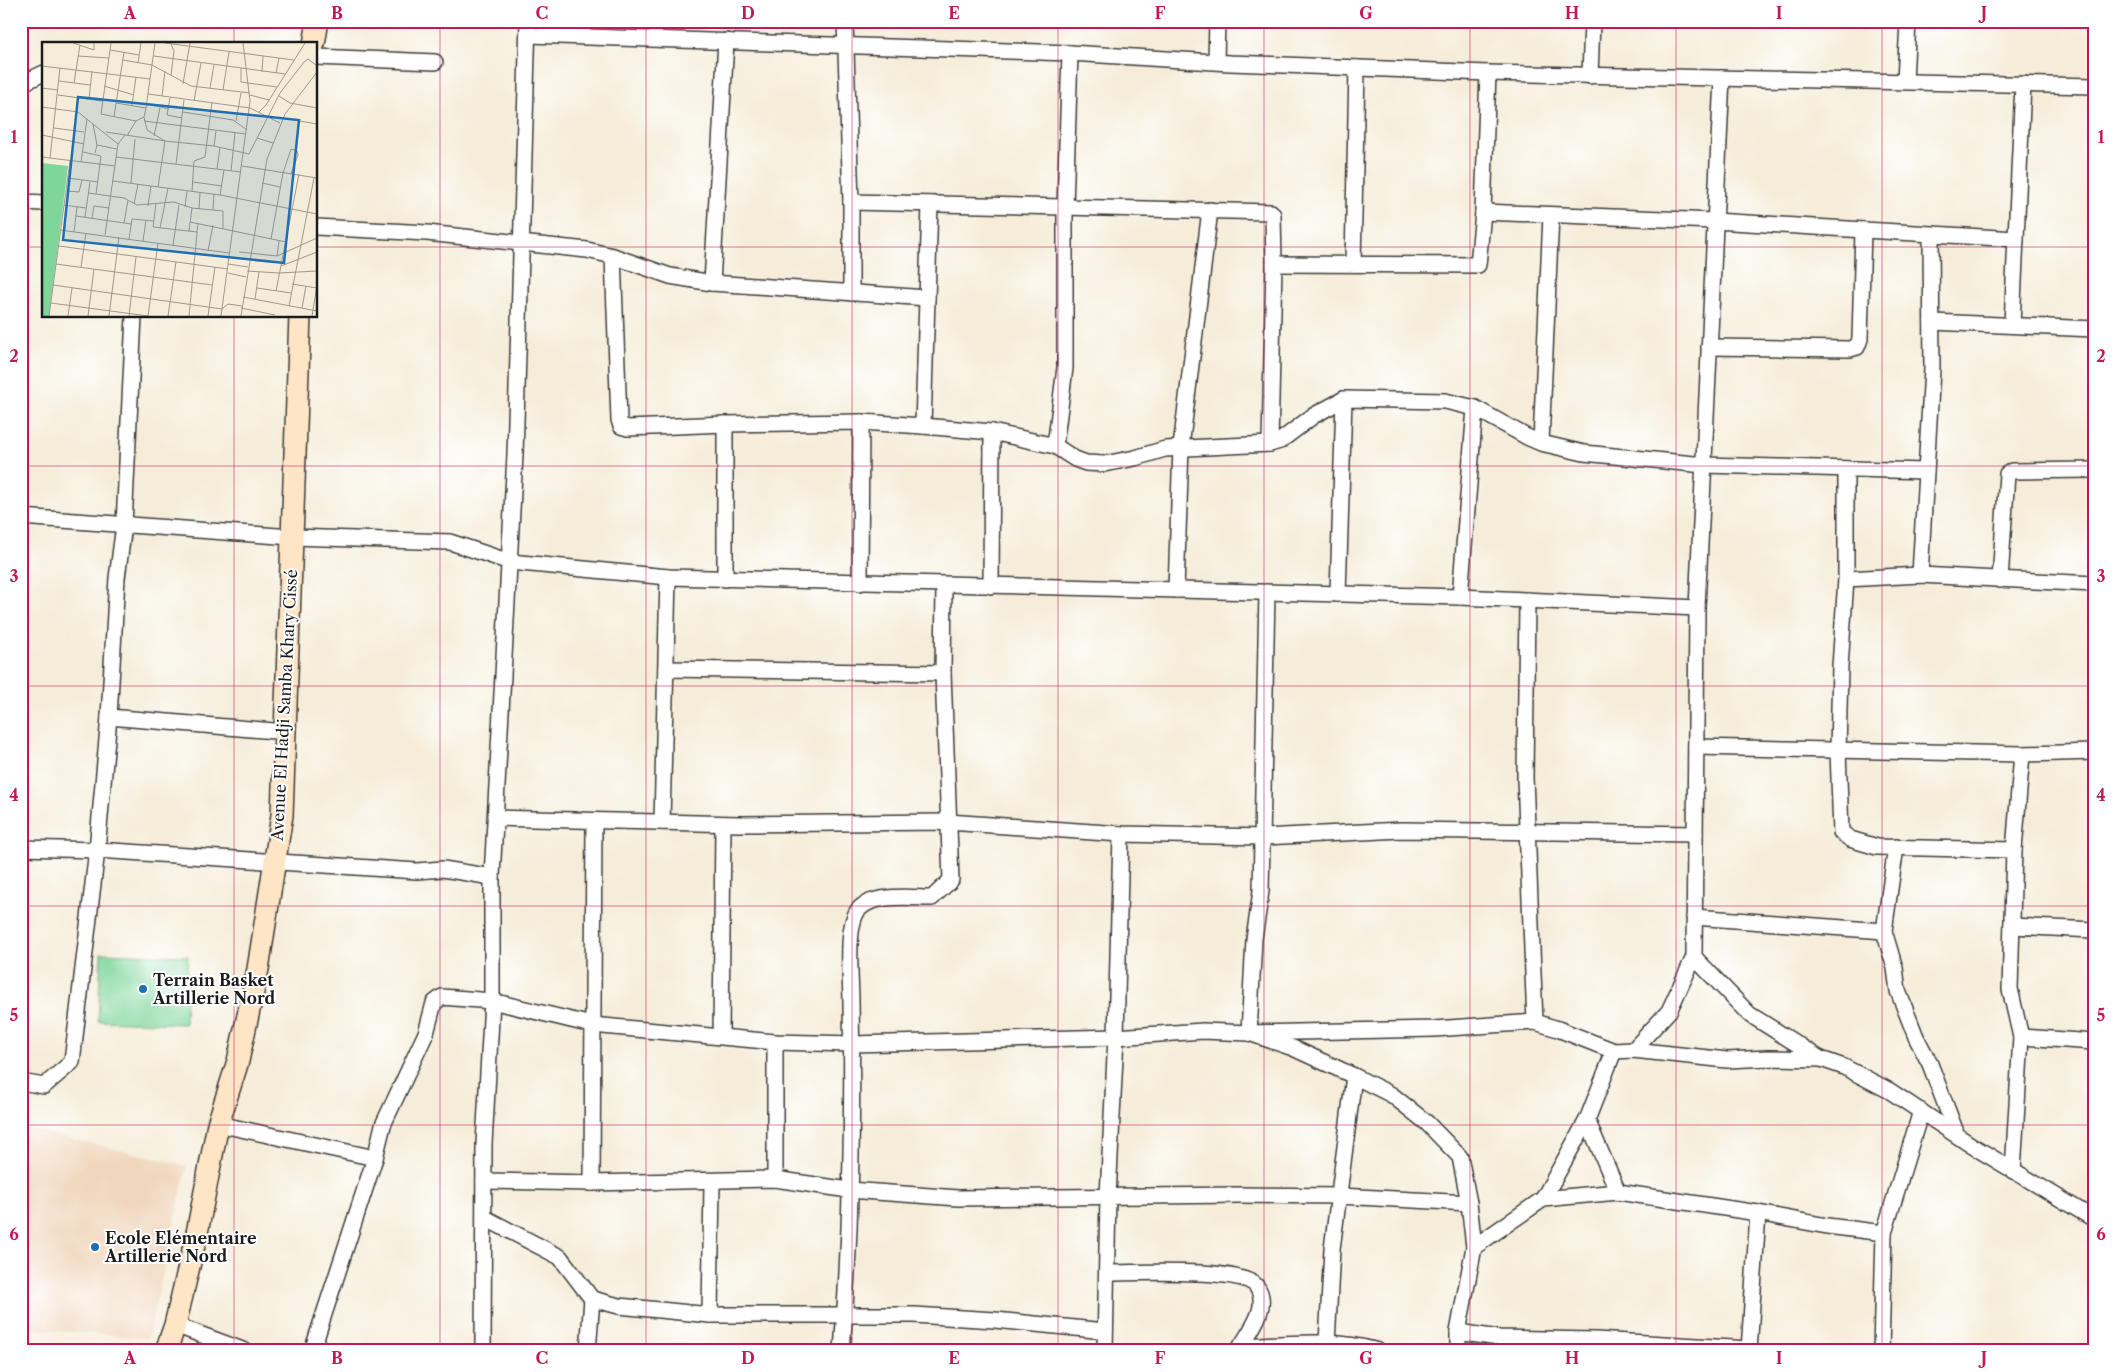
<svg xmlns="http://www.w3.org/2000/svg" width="2115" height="1372" font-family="'Libre Caslon Text',serif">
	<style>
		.built { fill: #f0d6bc }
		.green { fill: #7ed69b; stroke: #4d795c }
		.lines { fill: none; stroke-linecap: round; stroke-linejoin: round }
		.street-casing { stroke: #3d3b38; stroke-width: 18 }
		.secondary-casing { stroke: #3d3b38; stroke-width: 24 }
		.street { stroke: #fff; stroke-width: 15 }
		.secondary { stroke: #fde5c5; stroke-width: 21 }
		.grid { fill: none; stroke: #c2185b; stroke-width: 1; stroke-opacity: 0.55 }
		.poi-dot { fill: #1f6fb2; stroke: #fff; stroke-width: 2 }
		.labels { text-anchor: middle; stroke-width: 4; stroke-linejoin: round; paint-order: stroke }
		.street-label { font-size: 16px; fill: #1c1c1c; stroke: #fff }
		.poi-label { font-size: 16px; font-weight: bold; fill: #1c1c1c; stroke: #fff; text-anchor: start }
		.inset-road { fill: none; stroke: #9e998d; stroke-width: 1 }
		.view { fill: #1f6fb2; fill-opacity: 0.15; stroke: #1f6fb2; stroke-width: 2.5 }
		.inset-edge { fill: none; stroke: #1c1c1c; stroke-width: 2.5 }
		.neatline { fill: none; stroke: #c2185b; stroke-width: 2 }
		.grid-label { font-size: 16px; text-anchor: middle; font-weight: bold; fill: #c2185b }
	</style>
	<rect width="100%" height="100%" fill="#fff"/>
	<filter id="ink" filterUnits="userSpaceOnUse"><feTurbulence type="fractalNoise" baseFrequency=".02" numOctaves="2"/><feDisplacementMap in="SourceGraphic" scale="10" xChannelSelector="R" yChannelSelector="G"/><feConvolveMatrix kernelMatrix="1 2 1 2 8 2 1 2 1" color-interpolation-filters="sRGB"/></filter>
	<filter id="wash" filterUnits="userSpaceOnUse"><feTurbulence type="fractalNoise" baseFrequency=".0096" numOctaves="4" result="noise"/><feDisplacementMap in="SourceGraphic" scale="20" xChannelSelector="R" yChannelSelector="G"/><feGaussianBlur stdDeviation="1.12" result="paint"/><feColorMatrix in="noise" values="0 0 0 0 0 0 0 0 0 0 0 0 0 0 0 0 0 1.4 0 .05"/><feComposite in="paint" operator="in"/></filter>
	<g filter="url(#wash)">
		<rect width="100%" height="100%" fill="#f5edd9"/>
		<polygon class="built" points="21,1127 187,1166 148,1338 21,1328"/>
		<polygon class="green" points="101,953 188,956 185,1024 98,1021"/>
	</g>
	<g filter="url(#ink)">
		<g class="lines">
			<defs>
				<g id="street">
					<polyline points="845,21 851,202 851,293"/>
					<polyline points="528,35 1070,53 1230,63 1488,73 2094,86"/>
					<polyline points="316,57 435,62"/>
					<polyline points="1216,61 1217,21"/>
					<polyline points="1590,76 1592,21"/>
					<polyline points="1905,81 1908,21"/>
					<polyline points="21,84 44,73"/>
					<polyline points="21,202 44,203"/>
					<polyline points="851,202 1271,212 1273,215 1274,264 1270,444"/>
					<polyline points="1483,212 1714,221 2016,239"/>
					<polyline points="316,227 427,233 587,250 613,256 670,276 712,283 927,298"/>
					<polyline points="613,256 619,420 621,426 628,428 725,424 861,422 923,426 992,432 1055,446 1075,459 1086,463 1104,464 1135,458 1165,449 1270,444 1280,441 1313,416 1344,399 1445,401 1475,408 1527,437 1541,443 1584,453 1704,465 1926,471"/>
					<polyline points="1274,264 1478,265 1483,212 1488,73"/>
					<polyline points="1353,264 1357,68"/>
					<polyline points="712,283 726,41"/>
					<polyline points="1932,322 2094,329"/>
					<polyline points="2012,325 2023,84"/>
					<polyline points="1709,347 1850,349 1857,347 1860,339 1863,230"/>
					<polyline points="725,424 725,579"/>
					<polyline points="923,426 930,204"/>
					<polyline points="1541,443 1551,215"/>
					<polyline points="1055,446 1065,368 1065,207 1070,53"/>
					<polyline points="1846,469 1846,579 1840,667 1838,751 1841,832 1850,839 1877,847 2014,850"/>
					<polyline points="21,517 292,537 450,542 510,562 668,577 1460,597 1697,608"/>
					<polyline points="1920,575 1932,369 1931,235"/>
					<polyline points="1846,579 1920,575 2094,584"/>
					<polyline points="2000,580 2007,474 2012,471 2094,470"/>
					<polyline points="860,583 861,422"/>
					<polyline points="991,586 992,432"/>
					<polyline points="1176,590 1181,447 1210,210"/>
					<polyline points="1267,592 1261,891 1254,939 1249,1033 1434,1029 1535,1022 1558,1029 1614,1051 1633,1050 1727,1060 1768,1058 1821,1059 1844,1067 1890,1091 1971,1145 2094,1219"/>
					<polyline points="1338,594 1344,399"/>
					<polyline points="1460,597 1475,408"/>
					<polyline points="1527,600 1525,778 1535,1022"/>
					<polyline points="666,669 943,673"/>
					<polyline points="109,717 286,732"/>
					<polyline points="1696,747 2022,754 2094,752"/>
					<polyline points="496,818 739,824 948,822 1121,834 1263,837 1401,830 1695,834"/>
					<polyline points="662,822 668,577"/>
					<polyline points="1896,847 1884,931 1895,968 1898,991 1916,1037 1930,1064 1957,1135"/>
					<polyline points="21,848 97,850 417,871 443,869 492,877"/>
					<polyline points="1694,917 1884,931"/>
					<polyline points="2012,926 2094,930"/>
					<polyline points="1694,957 1749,1014 1819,1058"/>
					<polyline points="721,1036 723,824"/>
					<polyline points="2021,1037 2094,1042"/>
					<polyline points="775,1042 775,1179"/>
					<polyline points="1633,1050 1669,1011 1694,957 1697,608 1722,78"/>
					<polyline points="21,1082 44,1086 72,1062 97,850 109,717 117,578 124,525 134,316"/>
					<polyline points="1587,1120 1618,1192"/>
					<polyline points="218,1124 375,1158"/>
					<polyline points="2013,1171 2021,1037 2010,989 2014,850 2022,754"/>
					<polyline points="484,1181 592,1183 775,1179 849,1190 958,1198 1239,1195 1340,1196 1469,1203"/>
					<polyline points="592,1183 594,821"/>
					<polyline points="1543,1199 1618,1192 1758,1213 1827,1226 1884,1233 1881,1351"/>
					<polyline points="485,1218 560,1257 592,1299 619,1306 710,1315 914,1315 995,1320 1105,1331"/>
					<polyline points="1884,1233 1921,1111"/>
					<path d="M1107,1273C1133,1273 1244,1267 1257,1287C1270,1306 1251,1330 1241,1346V1351"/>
					<polyline points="710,1315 712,1182"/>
					<polyline points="175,1325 245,1351"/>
					<polyline points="1458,1332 1499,1338 1595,1340 1749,1349"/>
					<polyline points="1327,1343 1332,1249 1354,1076"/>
					<path d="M1241,1346C1286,1344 1334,1338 1378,1351"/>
					<polyline points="312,1351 375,1158 383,1125 426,1033 434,1003 442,997 492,1001 592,1025 775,1042 852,1044 1116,1037 1203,1031 1249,1033 1293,1048 1354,1076 1392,1095 1427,1123 1460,1157 1469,1203 1474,1247"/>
					<polyline points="483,1351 484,1144 492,1001 492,877 515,455 528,21"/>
					<polyline points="588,1351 592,1299"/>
					<path d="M842,1351C851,1235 853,1118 851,1002C851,979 845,925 859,909C874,893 912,898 932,898L951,880L943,673L944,585"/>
					<polyline points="1105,1351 1108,1196 1116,1037 1121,834"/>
					<polyline points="1458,1351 1458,1332 1474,1247 1543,1199 1587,1120 1614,1051"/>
					<polyline points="1749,1351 1758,1213"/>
				</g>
				<g id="secondary">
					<polyline points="314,44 318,21"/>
					<polyline points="166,1351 175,1325 197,1233 218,1124 238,1061 258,969 282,815 300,316"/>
				</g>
			</defs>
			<use href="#street" class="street-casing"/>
			<use href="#secondary" class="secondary-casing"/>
			<use href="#street" class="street"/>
			<use href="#secondary" class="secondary"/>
		</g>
	</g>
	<path class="grid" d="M234,21V44M440,21V1351M646,21V1351M852,21V1351M1058,21V1351M1264,21V1351M1470,21V1351M1676,21V1351M1882,21V1351M21,247H44M316,247H2094M234,316V1351M21,466H2094M21,686H2094M21,906H2094M21,1125H2094"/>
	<g class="poi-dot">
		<circle cx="143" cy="989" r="5"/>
		<circle cx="95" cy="1247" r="5"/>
	</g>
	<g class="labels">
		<g class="street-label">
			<text transform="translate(284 705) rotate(-87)" y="6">Avenue El Hadji Samba Khary Cissé</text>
		</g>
		<g class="poi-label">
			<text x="153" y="986">Terrain Basket<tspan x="153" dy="18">Artillerie Nord</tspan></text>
			<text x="105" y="1244">Ecole Elémentaire<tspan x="105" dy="18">Artillerie Nord</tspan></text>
		</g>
	</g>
	<g transform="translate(42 42)">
		<rect width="275" height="275" fill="#f5edd9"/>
		<path d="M0,121L26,124L7,274H0Z" fill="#7ed69b"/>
		<path class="inset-road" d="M31,1L52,8V1M69,1L59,72L94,79M123,1L252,18M68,8L97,13M36,14L67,16M112,14L243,32M81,18L110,23L149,44L208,51M96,21L99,1M0,24L108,37M199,26V40L235,45M220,30L221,14M234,31L237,16M129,33L132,9L129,2M17,39L48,43M32,41L38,3M141,42L148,1M62,44L92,53M0,46L16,48M168,46L172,23M181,48L187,10M106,52L208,66L238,81M16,53L60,59M208,53L227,58M120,54L123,29M237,54L248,61L275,66M128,56L125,73L140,76M47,57L50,29M152,59L159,21M74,61L104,66M105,62L127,67M90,63L94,35M0,65L36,70L76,102M141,70L191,78L205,88M217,70L224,63L263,1M72,75L82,10M102,75L105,88L123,99L172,104L207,112L238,51L262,20L266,17L275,24M240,76L275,82M102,79L204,92M194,79L199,51M51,82L55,103L53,111M12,86L42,90M64,90L123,99L116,145M0,93L42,102M85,94L94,79L102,75L104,66L113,1M112,94L118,66M215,96L231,101M55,103L75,107M172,104L174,89M41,110L59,114L54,152M0,115L73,124M74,115L199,130M8,116L18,26M39,120L45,77M134,122L142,58M200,124L275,136M175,127L178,105M189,129L193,91M26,136L56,140M71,139L178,153L275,172M151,140L180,144M89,141L93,97M220,141L238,145M25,149L37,150L40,138M150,149L152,119L163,115L170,60M46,151L82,156L95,163L132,160L150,166L181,169V187M178,153L182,128M114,161L111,185L155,190M92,162L96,142M22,163L44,166M106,164L109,144M143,165L145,149M157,167L158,151M171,168L172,152M34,174L89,182M43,175L48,140M50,176L52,164L67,166M148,180L244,200M82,181L86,158M118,186L126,146M18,188L187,211M147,189L150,166M32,190L35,165M63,193L76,102L83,93M87,197L90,177L111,179M229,197L241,131L249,107L255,109L256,113L249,132M101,199L104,178M131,203L137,163M17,204L186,227M166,209L171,183M197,210L235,214L275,196M235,214L237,199M14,222L170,243M186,222L206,225M239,224L275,210M39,225L44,191M205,229L237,231L275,229M186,231L204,235M250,242L275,246M11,243L180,267L186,262L200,264M215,246L249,251M234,249L257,132M201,255L275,269M213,257L217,230M9,261L106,274M247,264L272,136M199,266L233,273M260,266L264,244M7,274L28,119M26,274L30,246M46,274L52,227M67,274L77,195M87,274L94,215M106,274L116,201M126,274L134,220M147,274L156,181M166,274L173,225M179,274L208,59L201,1M199,274L225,117L243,72L275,30M270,274L275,243"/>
		<path class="view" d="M36,55L257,78L242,221L21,198Z"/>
		<rect width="275" height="275" class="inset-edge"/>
	</g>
	<rect width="2115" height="1372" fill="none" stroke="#fff" stroke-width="55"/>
	<rect x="28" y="28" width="2060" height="1316" class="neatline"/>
	<g class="grid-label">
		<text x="130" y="19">A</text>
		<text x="337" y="19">B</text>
		<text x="542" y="19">C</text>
		<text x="748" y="19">D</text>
		<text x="954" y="19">E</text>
		<text x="1160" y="19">F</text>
		<text x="1366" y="19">G</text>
		<text x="1572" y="19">H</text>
		<text x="1779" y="19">I</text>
		<text x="1984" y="19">J</text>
		<text x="14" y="143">1</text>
		<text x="2101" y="143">1</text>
		<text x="14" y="362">2</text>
		<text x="2101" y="362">2</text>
		<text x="14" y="582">3</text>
		<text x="2101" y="582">3</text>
		<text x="14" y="801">4</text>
		<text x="2101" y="801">4</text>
		<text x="14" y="1021">5</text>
		<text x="2101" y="1021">5</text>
		<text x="14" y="1240">6</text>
		<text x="2101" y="1240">6</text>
		<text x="130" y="1364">A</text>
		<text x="337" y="1364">B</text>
		<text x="542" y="1364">C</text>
		<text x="748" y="1364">D</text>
		<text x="954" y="1364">E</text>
		<text x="1160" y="1364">F</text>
		<text x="1366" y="1364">G</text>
		<text x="1572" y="1364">H</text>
		<text x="1779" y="1364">I</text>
		<text x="1984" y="1364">J</text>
	</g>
</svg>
